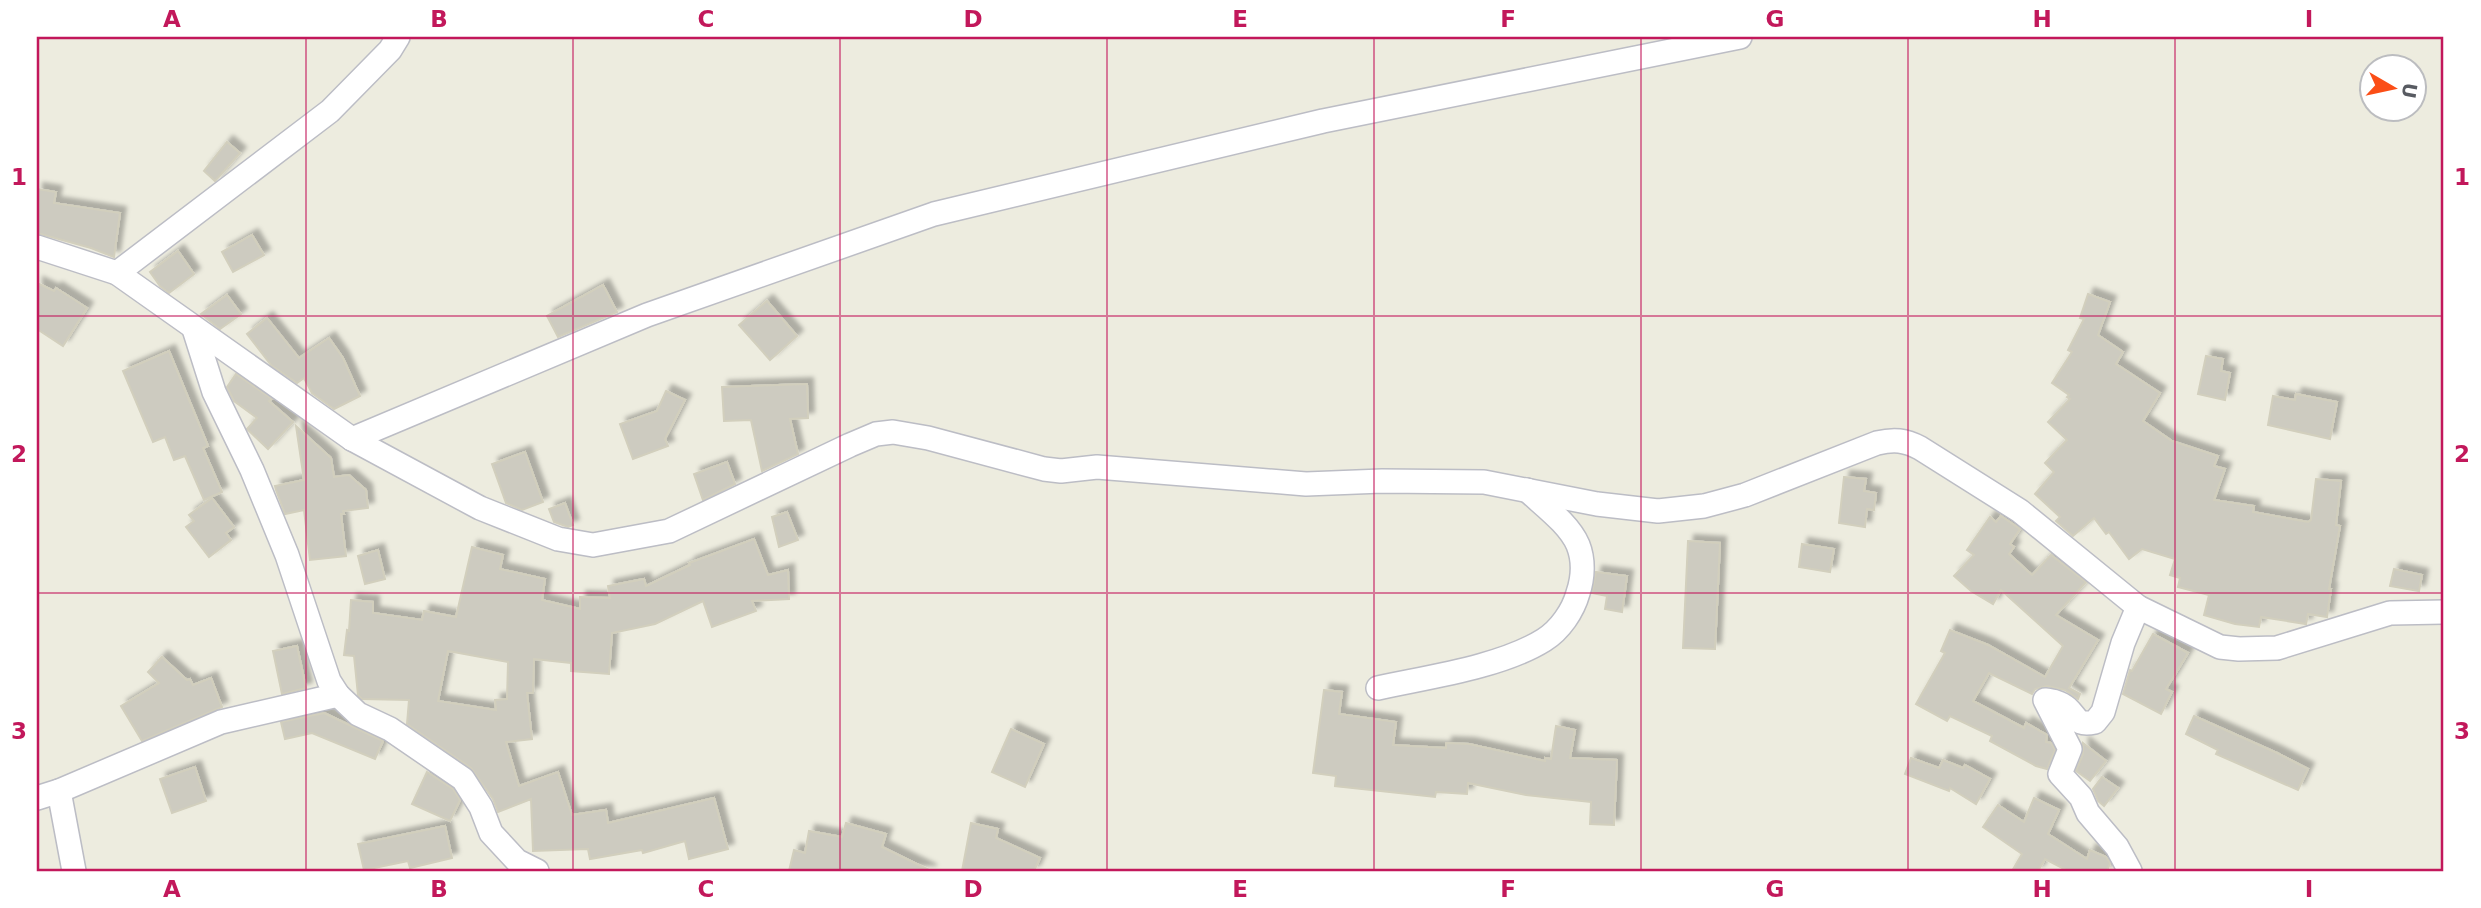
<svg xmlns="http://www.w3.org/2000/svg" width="2481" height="908" font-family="'DejaVu Sans',sans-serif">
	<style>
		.building { fill: #cdcbc0; stroke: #d2cfbd; stroke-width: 2; fill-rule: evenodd; filter: url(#shadow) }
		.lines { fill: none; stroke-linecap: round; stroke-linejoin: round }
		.minor-casing { stroke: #bcbdc5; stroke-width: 26 }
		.minor { stroke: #fff; stroke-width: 23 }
		.grid { fill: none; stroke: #c2185b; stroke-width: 2; stroke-opacity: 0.55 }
		.neatline { fill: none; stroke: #c2185b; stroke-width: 2.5 }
		.grid-label { font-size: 23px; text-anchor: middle; font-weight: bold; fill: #c2185b }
	</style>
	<defs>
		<filter id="shadow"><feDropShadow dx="6" dy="-6" stdDeviation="2" flood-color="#0004"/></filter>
	</defs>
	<rect width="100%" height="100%" fill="#edecdf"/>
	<g class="building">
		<polygon points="227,142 240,153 215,181 204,171"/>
		<polygon points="37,189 56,192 54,203 120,213 114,257 91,248 37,233"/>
		<polygon points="252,235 264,255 233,272 222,252"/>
		<polygon points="178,251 194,274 169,293 160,286 150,272"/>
		<polygon points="37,283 54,291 56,288 87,308 63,346 37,329"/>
		<polygon points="603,285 617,312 558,337 547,316"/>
		<polygon points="2088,294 2110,302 2098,335 2123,352 2116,364 2160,393 2143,421 2172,441 2218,456 2214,466 2225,469 2214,500 2254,506 2253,512 2308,522 2311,520 2316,479 2341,481 2336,525 2340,526 2329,589 2331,589 2327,617 2308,614 2306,624 2261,617 2259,627 2235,624 2204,615 2209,595 2178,587 2180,578 2170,575 2175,559 2142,549 2129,559 2109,532 2106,534 2094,518 2073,536 2056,521 2060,517 2035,494 2054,472 2045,463 2067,440 2048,422 2070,399 2067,397 2069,395 2052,383 2072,352 2068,350 2084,319 2080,318"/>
		<polygon points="227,295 241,314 220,329 201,314"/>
		<polygon points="767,301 797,336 770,360 739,325"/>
		<polygon points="267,318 299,358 329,338 343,358 360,396 334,409 312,393 304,378 297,383 271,365 247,334"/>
		<polygon points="169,351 208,446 203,448 222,492 204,500 185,456 174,460 165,437 153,442 123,371"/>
		<polygon points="2206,356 2223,359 2221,371 2230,373 2225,400 2198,394"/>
		<polygon points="236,374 272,399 269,401 293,422 268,449 247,429 257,418 234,401 227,387"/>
		<polygon points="807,384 808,418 790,419 798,454 762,471 751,420 724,421 722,387"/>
		<polygon points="666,391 685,400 665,439 668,446 633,459 620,424 657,411"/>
		<polygon points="2296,394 2337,402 2330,439 2268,425 2273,396 2295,400"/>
		<polygon points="296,426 331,458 334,477 349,475 366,490 368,508 343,511 344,514 341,514 346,556 310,560 304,510 285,514 276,490 275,486 304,480"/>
		<polygon points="525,452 543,502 522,510 506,503 492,464"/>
		<polygon points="727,462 735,484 703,500 694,474"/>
		<polygon points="1844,477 1866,479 1864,491 1876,493 1874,510 1867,509 1865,527 1839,523"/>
		<polygon points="212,498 234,527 226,533 231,540 209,557 186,527 194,521 189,515"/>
		<polygon points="565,503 573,525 568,527 554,522 549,509"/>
		<polygon points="787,512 798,540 779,547 772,517"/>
		<polygon points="2001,516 2020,529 2010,544 2014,547 2009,554 2032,575 2051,555 2086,582 2056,615 2098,640 2069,688 2080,694 2078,699 2065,690 2047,686 2035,689 2032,694 1989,673 1973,701 2024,728 2026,723 2047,735 2046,742 2051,743 2055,750 2047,769 2036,766 1990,741 1992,736 1950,716 1947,721 1916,704 1945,653 1941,651 1950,630 1988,645 2045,677 2063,646 2001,590 1993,604 1971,591 1954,576 1974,555 1967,550 1990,517 1996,522"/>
		<path d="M754,539L768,575L788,570L789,599L752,601L756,611L712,627L703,601L655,624L612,633L609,674L571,671V663L534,659L533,693H527L532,739L506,742L519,786L558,772L572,815L606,810L608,823L714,798L728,849L689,859L685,841L643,853L642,850L590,859L588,849L533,851L531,799L498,812L493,799L471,768L407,724L409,700L362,699L358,695L354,656L344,655L347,630L349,631L351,600L373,602V613L422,620L424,611L456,617L472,547L503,555L500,569L545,579L542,600L580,609V597L610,598L608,586L644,579L646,586L690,565L689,563ZM448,651L508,662L507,699L495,700L496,710L438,701Z"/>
		<polygon points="1688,541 1720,543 1715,649 1683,648"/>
		<polygon points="1802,544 1834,549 1830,572 1799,567"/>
		<polygon points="378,550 385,579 365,584 358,556"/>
		<polygon points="2394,569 2422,575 2419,591 2390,586"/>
		<polygon points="1596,572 1627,576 1622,612 1605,609 1607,596 1592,593"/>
		<polygon points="2153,634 2188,653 2166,689 2172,692 2161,714 2123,694 2130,670 2132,671"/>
		<polygon points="297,646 306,688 282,694 273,651"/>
		<polygon points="162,657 187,680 190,679 193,685 211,678 222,707 142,741 121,706 159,683 148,672"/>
		<polygon points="1324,690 1342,692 1339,714 1396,722 1393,745 1446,748 1446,743 1469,744 1545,761 1545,758 1551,759 1556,726 1575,730 1570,758 1617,760 1614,825 1590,824 1591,802 1526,795 1468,783 1467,794 1436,792 1435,797 1335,786 1336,776 1313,773"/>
		<polygon points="324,713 383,741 375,759 312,733 285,739 281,722"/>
		<polygon points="2194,716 2277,753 2308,769 2298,790 2216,754 2218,750 2186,734"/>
		<polygon points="1011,729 1044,744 1025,787 992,772"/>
		<polygon points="2083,743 2106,761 2090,781 2076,771 2083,754"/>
		<polygon points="1911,758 1939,768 1943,760 1963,768 1965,765 1990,779 1976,804 1950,788 1949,791 1905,774"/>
		<polygon points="195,767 206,801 172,813 160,779"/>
		<polygon points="427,772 453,789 460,800 450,821 412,804"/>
		<polygon points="2102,777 2118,788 2104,806 2098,801 2093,789"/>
		<polygon points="2034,798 2059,810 2048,834 2087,859 2090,850 2106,857 2110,863 2107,871 2068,871 2045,859 2038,871 2012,871 2022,854 1983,827 1998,805 2024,822"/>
		<polygon points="846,823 886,834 882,847 931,871 789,871 794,850 805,853 809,831 842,837"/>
		<polygon points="971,823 998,829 996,838 1040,858 1034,871 962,871"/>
		<polygon points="445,826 452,858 410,868 408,861 364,870 358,844"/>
	</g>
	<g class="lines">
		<defs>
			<g id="minor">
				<path d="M37,247L117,273L352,439L480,508L558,539L593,545L669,531L850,445L876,434L893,432L928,438L1044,469L1061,471L1097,467L1306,484L1382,481L1484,482L1597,504L1658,511L1704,506L1745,495L1877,443C1894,439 1905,440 1920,448L2020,511L2138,607L2220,647L2239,649L2277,648L2390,613L2444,612"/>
				<polyline points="117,273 330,111 390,50 398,37"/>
				<polyline points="194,329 214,392 252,470 287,555 329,681 338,695 358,714 390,729 463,779 481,807 491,833 517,861 537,871"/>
				<polyline points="352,439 647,315 934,214 1323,121 1740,37"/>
				<path d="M1378,688C1428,677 1501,667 1544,640C1560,630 1573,611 1578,593C1583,578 1584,560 1578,545C1569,524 1544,506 1527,490"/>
				<polyline points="59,791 74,871"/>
				<polyline points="37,798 59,791 221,722 338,695"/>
				<path d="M2130,871L2117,847L2088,813L2081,797L2060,774L2070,749L2045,700C2053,701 2060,702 2067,708C2078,718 2076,726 2095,722L2103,712L2123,643L2138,607"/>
			</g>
		</defs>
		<use href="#minor" class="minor-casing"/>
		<use href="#minor" class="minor"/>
	</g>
	<path class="grid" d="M306,37V871M573,37V871M840,37V871M1107,37V871M1374,37V871M1641,37V871M1908,37V871M2175,37V871M37,316H2444M37,593H2444"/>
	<rect width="2481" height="908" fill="none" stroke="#ffffff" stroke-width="77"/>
	<g transform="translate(2393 88) rotate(99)"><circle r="33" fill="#ffffff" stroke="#bcbdc0" stroke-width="2"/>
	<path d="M0-5L12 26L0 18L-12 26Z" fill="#fb4e17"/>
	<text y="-10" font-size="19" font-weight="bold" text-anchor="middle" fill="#585b62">U</text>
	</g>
	<rect x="38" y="38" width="2404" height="832" class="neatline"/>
	<g class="grid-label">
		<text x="172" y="27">A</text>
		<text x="439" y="27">B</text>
		<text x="706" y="27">C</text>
		<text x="973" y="27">D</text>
		<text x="1240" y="27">E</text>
		<text x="1508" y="27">F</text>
		<text x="1775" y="27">G</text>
		<text x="2042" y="27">H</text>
		<text x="2309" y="27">I</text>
		<text x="19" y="185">1</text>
		<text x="2462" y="185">1</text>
		<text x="19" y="462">2</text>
		<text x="2462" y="462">2</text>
		<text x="19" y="739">3</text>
		<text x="2462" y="739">3</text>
		<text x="172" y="897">A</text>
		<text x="439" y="897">B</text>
		<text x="706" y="897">C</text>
		<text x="973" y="897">D</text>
		<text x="1240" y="897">E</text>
		<text x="1508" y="897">F</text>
		<text x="1775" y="897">G</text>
		<text x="2042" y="897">H</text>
		<text x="2309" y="897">I</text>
	</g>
</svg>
